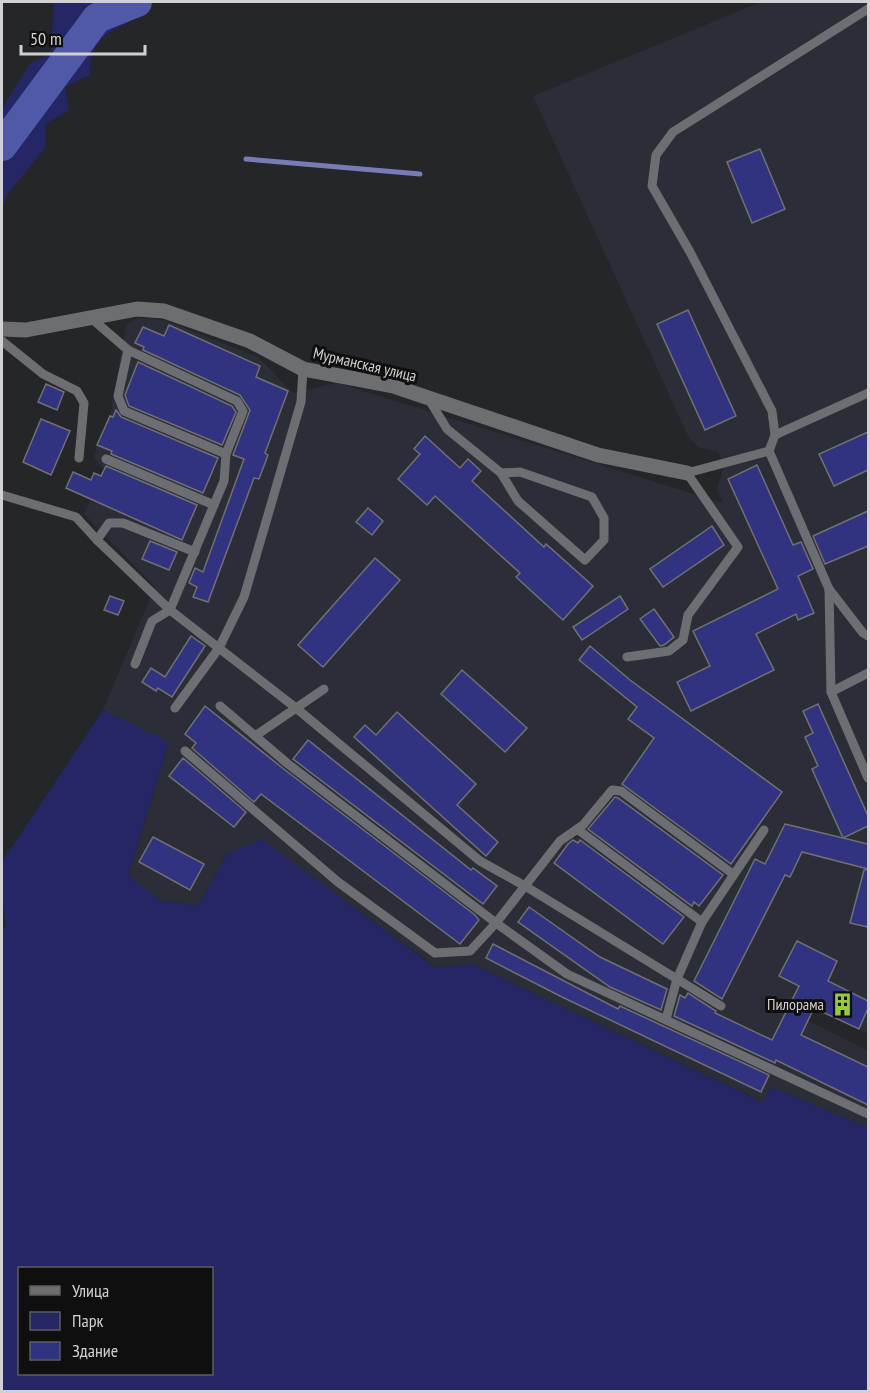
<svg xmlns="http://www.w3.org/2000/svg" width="870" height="1393" font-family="'PT Sans Narrow',sans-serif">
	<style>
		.built { fill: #2c2e37 }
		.green { fill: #252764; fill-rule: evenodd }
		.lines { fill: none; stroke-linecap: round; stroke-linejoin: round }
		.stream { stroke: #777cb5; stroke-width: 5 }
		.river { stroke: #5058a8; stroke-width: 30 }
		.building { fill: #313380; stroke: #707074; stroke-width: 1.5 }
		.lane { stroke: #6d6e72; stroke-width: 9 }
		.street { stroke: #6d6e72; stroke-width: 15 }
		.labels { text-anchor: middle; stroke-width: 6; stroke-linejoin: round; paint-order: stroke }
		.street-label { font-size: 16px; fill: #d1d1d3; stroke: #0f0f10 }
		.poi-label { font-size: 16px; fill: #d1d1d3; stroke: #0f0f10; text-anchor: end }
	</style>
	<rect width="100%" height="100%" fill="#252629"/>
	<polygon class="built" points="761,2 868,2 868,1034 815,1008 808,1021 868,1051 868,1128 771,1087 763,1102 472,964 437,968 261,840 226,855 199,905 161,901 128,875 169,743 103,710 155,587 84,514 104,470 94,458 97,445 110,416 126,325 137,318 164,320 258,357 293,393 337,383 723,503 717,489 724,467 718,452 700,448 689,438 533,96"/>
	<g class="green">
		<path d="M54,2H145L133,8L127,23C101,35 89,46 90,75L65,87L69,110L45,124V148L6,196L2,213V109L30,63L51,54Z"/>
		<path d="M103,710L169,742L128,875L161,901L199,905L226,855L261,839L436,968L472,964L762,1102L771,1087L868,1128V1391H2V933L6,925L2,896V862ZM20,1268H212V1374H20Z"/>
	</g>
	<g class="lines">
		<polyline class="stream" points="246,159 420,174"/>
		<polyline class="river" points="2,146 97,18 137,2"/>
	</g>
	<g class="building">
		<polygon points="760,149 785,209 752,223 727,162"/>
		<polygon points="688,310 736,416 705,430 657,324"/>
		<polygon points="169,325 260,366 256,377 288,391 265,453 268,455 259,479 254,478 208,602 193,597 197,587 189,583 195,568 203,572 244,459 233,455 250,410 240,395 143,350 144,347 135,343 143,327 164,336"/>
		<polygon points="138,362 232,406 236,412 222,445 129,406 125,395"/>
		<polygon points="46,384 64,392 57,410 38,402"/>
		<polygon points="116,410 121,417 218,458 203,493 111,454 112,451 97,445 110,416 113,417"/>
		<polygon points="41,419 70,431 51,475 23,462"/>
		<polygon points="868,432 868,470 834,486 819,454"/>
		<polygon points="425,436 460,468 468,459 481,471 472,481 544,547 546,544 593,586 563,620 516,577 520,573 435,496 427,505 398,479 420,454 414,449"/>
		<polygon points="757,465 793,545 801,542 813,569 798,576 814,613 798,620 796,614 756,634 774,670 691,711 677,682 710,666 693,631 778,589 728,479"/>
		<polygon points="106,466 197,505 182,540 66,488 73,472 91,480 94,473 101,476"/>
		<polygon points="368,508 383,521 372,535 356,522"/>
		<polygon points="868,511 868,546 825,564 813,536"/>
		<polygon points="712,526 724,545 663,587 650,569"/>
		<polygon points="150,541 177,552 169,570 142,559"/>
		<polygon points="375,558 400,580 323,667 298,645"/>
		<polygon points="110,596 124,601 118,615 104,610"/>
		<polygon points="620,596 628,609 582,640 573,627"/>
		<polygon points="654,609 674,637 664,645 660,646 640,619"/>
		<polygon points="191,636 205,646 172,697 158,688 156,691 142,682 151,668 165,677"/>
		<polygon points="590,646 630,680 782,792 731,864 622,784 654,738 628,719 637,707 579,660"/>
		<polygon points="462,670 527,728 505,752 441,694"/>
		<polygon points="818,704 868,816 868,826 843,838 812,769 818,766 805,737 813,733 803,711"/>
		<polygon points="205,706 285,770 475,915 479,920 460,944 261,794 254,802 192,748 196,743 185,734"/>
		<polygon points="397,712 476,784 457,805 498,842 486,856 354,737 365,725 376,735"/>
		<polygon points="308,740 471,870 473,868 497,886 483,904 293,759"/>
		<polygon points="183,758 246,812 234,827 169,776"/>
		<polygon points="615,797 618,798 723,875 699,906 694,902 692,906 588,829"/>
		<polygon points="785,824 868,844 868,869 802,852 790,877 785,875 722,999 694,981 755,859 765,864"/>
		<polygon points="153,837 204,864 190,890 139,862"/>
		<polygon points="573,840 578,843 580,840 684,917 663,944 554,863 568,844"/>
		<polygon points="864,870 868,870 868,927 850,923"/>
		<polygon points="529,907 600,957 667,989 661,1010 610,987 518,922"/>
		<polygon points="797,941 837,961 828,981 868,1001 868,1008 859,1029 814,1008 801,1035 868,1067 868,1105 776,1060 775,1063 674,1016 680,995 685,998 688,993 716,1011 715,1013 772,1040 799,986 779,976"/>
		<polygon points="493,944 618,1009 620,1006 769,1075 761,1092 562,997 486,958"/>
	</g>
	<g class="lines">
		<g class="lane">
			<polyline points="91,318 128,350 237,401 243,411 226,454 224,481 170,610 152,621 135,664"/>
			<polyline points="2,341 43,374 77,391 84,403 79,458"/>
			<polyline points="128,350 118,396 124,411 226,454"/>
			<polyline points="428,398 447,429 501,473 518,501 585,560 604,540 604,518 592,497 520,472 501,473"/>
			<polyline points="775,435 772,411 690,252 652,186 656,155 673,132 868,9"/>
			<polyline points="769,451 775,435 868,393"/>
			<polyline points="106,459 214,505"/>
			<polyline points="2,495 76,517 97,540 170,610 296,708 480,861 525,886 721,1006"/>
			<polyline points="97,540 109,523 123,523 195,552"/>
			<polyline points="829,589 831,692 868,778"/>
			<polyline points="627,657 669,651 683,640 688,615 738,547 687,473 769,451 829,589 863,633 868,636"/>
			<polyline points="831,692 868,673"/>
			<polyline points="220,706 288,764 496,923 567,974 868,1114"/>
			<polyline points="175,708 219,648 244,597 301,402 303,369"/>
			<polyline points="255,736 324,689"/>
			<polyline points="185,751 338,882 435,953 470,951 496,923 560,841 583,825 612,790 621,791 733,874"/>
			<polyline points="577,829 702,922"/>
			<polyline points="666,1019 677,979 702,922 764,830"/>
		</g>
		<polyline class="street" points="2,329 26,330 137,309 164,311 250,341 303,369 393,386 598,455 687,473"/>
	</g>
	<defs>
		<symbol id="building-bare" viewBox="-9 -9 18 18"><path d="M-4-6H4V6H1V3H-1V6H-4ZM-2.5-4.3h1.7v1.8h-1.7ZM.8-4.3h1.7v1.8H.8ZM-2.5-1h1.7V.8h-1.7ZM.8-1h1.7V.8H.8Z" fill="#99cb36" stroke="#0f0f10" stroke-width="2.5" paint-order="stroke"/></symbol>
	</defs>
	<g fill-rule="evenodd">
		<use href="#building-bare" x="826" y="988" width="33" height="33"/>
	</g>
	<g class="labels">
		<g class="street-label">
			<text transform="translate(365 364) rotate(13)" y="6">Мурманская улица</text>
		</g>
		<g class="poi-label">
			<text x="824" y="1010">Пилорама</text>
		</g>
	</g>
	<rect width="870" height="1393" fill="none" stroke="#d1d1d3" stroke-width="6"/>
	<rect x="18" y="1267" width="195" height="108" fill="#0f0f10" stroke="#5d5d5e" stroke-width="1.5"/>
	<rect x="30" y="1286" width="30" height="9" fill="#6d6e72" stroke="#5d5d5e" stroke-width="1.5"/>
	<text x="72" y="1297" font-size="18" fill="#d1d1d3">Улица</text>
	<rect x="30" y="1312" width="30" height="18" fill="#252764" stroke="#5d5d5e" stroke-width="1.5"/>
	<text x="72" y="1327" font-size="18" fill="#d1d1d3">Парк</text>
	<rect x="30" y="1342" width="30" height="18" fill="#313380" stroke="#5d5d5e" stroke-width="1.5"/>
	<text x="72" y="1357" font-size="18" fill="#d1d1d3">Здание</text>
	<path d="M21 45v9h124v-9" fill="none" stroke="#d1d1d3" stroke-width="3"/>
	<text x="30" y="45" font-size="18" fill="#d1d1d3" stroke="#0f0f10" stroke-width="4.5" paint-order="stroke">50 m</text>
</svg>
